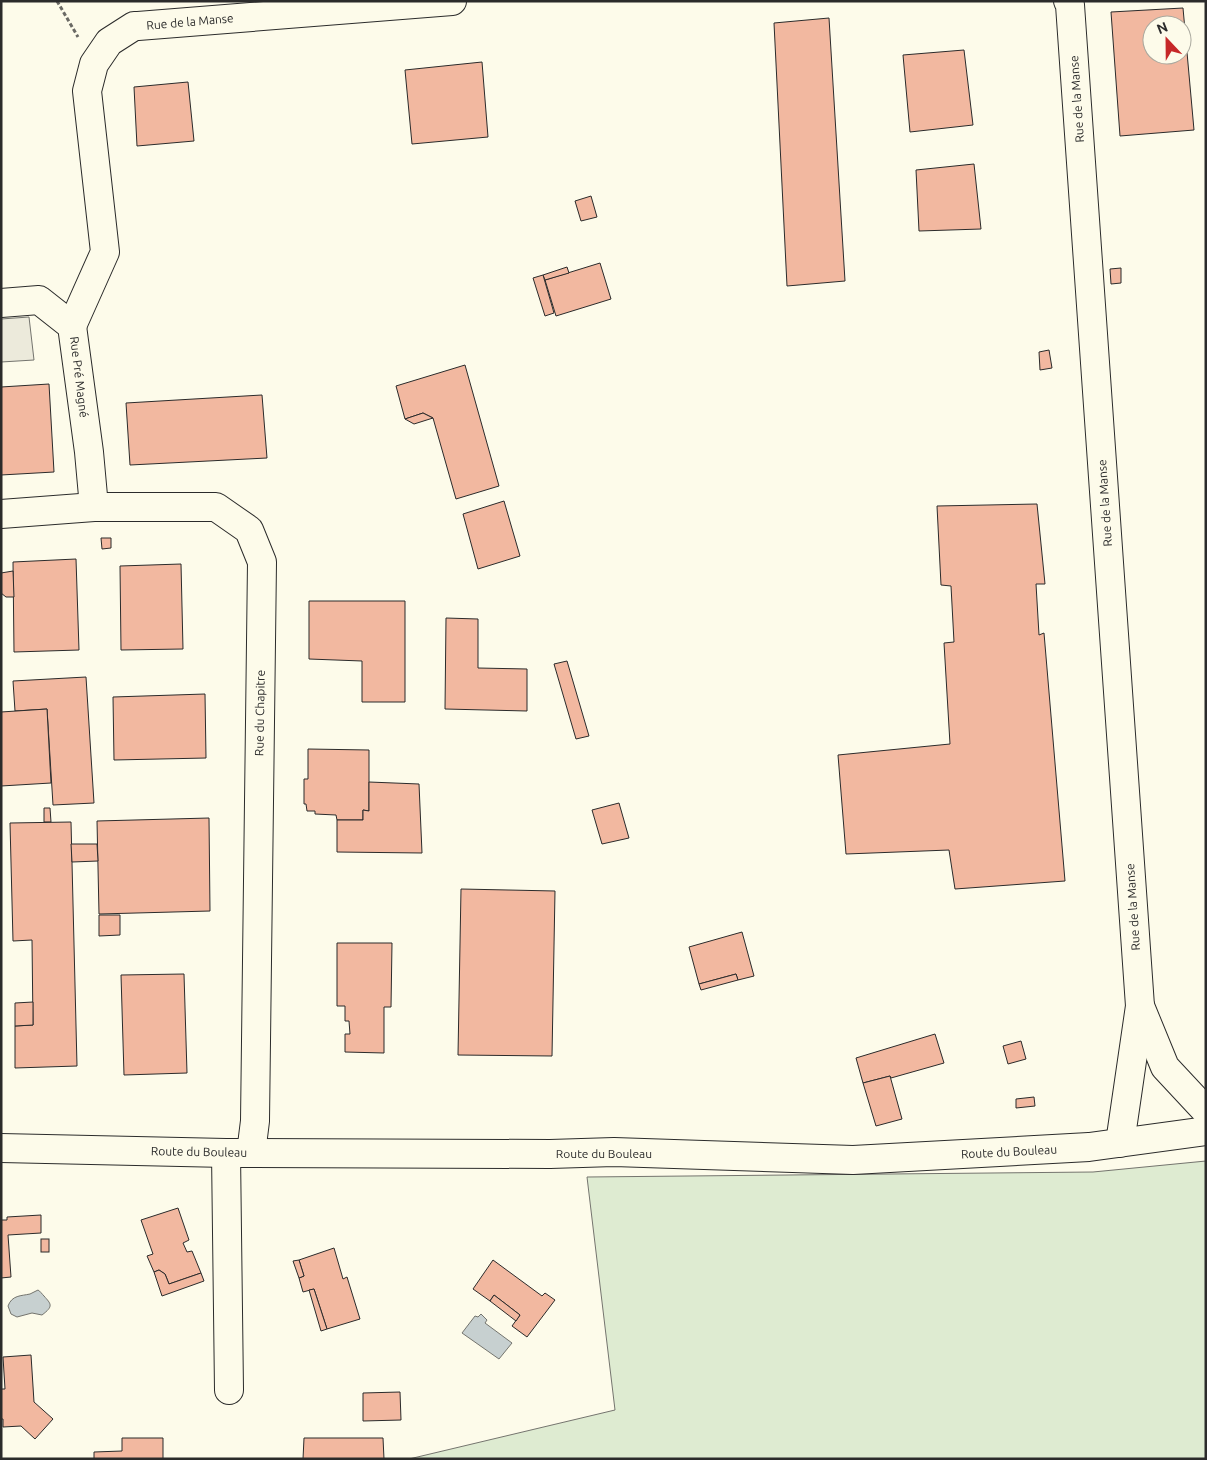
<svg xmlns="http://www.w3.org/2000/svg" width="1207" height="1460" font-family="Ubuntu,sans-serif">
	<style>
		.green { fill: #deebd1; stroke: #74746e }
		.parking { fill: #eceadb; stroke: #74746e }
		.water { fill: #c7d0d0; stroke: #74746e }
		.building { fill: #f2b8a0; stroke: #2b2b2b; fill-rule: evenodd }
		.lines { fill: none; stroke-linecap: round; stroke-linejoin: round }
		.minor-casing { stroke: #2b2b2b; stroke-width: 30 }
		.major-casing { stroke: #2b2b2b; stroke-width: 30 }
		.path { stroke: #6a6964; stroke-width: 3; stroke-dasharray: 4 2.5; stroke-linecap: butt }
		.minor { stroke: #fdfbea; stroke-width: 28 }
		.major { stroke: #fdfbea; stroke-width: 28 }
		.labels { text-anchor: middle; stroke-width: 4; stroke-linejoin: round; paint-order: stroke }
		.street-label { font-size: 12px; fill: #2b2b2b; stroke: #fdfbea }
	</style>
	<rect width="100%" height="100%" fill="#fdfbea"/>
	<polygon class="green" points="1206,1161 1206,1459 409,1459 615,1410 587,1177 1093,1172"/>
	<polygon class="parking" points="29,317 34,360 1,362 1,319"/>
	<g class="water">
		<path d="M38,1290C40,1291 42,1294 44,1296C51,1304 54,1306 42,1315L32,1313L17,1317L11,1314L8,1306C12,1295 21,1296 30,1294C33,1293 35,1291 38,1290Z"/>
		<polygon points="481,1314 487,1320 485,1323 512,1343 499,1359 462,1333 475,1316 478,1317"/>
	</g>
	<g class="building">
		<path d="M1183,8L1194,130L1120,136L1111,12ZM1152,25H1182V55H1152Z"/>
		<polygon points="829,18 845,281 787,286 774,23"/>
		<polygon points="964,50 973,125 910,132 903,55"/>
		<polygon points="482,62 488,137 412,144 405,70"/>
		<polygon points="188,82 194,141 137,146 134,87"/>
		<polygon points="974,164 981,229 919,231 916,170"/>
		<polygon points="591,196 597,217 581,221 575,201"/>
		<polygon points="600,263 611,299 556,316 545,280"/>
		<polygon points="567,267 569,273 545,280 543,275"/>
		<polygon points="1121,268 1121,283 1111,284 1110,269"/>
		<polygon points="543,275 554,313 545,316 533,278"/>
		<polygon points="1049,350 1052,368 1040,370 1039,352"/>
		<polygon points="465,365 499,486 456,499 433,418 423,413 405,419 396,386"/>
		<polygon points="49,384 54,472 1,475 1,387"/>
		<polygon points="262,395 267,458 130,465 126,403"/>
		<polygon points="423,413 433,418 414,424 405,419"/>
		<polygon points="504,501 520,556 478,569 463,514"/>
		<polygon points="1037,504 1045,584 1036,584 1039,635 1044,633 1065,881 955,889 949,850 846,854 838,755 950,744 944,643 954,642 951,586 941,585 937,506"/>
		<polygon points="101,538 111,538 111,548 102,549"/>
		<polygon points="76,559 79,650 14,652 13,562"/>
		<polygon points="181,564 183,649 121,650 120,566"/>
		<polygon points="13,571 14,597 6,597 1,593 1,573"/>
		<polygon points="309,601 405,601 405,702 362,702 362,661 309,659"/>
		<polygon points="446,618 478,619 478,668 527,669 527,711 445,709"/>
		<polygon points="567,661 589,736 576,739 554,664"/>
		<polygon points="86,677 94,803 53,805 47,709 15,711 13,681"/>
		<polygon points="205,694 206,758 114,760 113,697"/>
		<polygon points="47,709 51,783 1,786 1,712"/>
		<polygon points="308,749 369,750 369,811 363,810 363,820 337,820 336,815 315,814 315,811 307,811 306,804 304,804 304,779 308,779"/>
		<polygon points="369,782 419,784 422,853 337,852 337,820 363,820 363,810 369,811"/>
		<polygon points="619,803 629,838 602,844 592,810"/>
		<polygon points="44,808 50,808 51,822 44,822"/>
		<polygon points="209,818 210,911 99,914 97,821"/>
		<polygon points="71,822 77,1066 15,1068 15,1026 33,1025 32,940 13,941 10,823"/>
		<polygon points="71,844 97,844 98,861 72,862"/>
		<polygon points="461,889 555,891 552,1056 458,1055"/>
		<polygon points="99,915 120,915 120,935 99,936"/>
		<polygon points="742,932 754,976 738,980 736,974 699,984 689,947"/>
		<polygon points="337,943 392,943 391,1007 384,1007 384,1053 345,1052 345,1034 350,1034 349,1021 345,1021 345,1006 337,1006"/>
		<polygon points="184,974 187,1073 124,1075 121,975"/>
		<polygon points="736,974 738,980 701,990 699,984"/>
		<polygon points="33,1002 33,1025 15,1026 15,1003"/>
		<polygon points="935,1034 944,1063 891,1078 890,1076 863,1083 856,1058"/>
		<polygon points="1021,1041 1026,1059 1008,1064 1003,1046"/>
		<polygon points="890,1076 902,1119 876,1126 863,1083"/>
		<polygon points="1034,1097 1035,1106 1016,1108 1016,1099"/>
		<polygon points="178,1208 189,1240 183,1243 187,1252 192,1251 201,1273 169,1284 165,1274 159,1270 154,1272 147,1256 153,1254 141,1220"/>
		<polygon points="41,1215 41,1233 8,1235 11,1277 1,1278 1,1220 7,1220 7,1217"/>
		<rect x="41" y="1239" width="8" height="13"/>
		<polygon points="334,1248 343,1279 347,1277 360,1319 327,1329 314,1289 303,1292 299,1278 304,1276 299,1260"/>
		<polygon points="299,1260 304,1276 299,1278 293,1261"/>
		<polygon points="493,1260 542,1296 545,1293 555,1300 527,1337 512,1326 520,1315 494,1295 490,1301 473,1289"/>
		<polygon points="159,1270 165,1274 169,1284 201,1273 204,1281 162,1296 154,1272"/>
		<polygon points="314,1289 327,1329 321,1331 309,1290"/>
		<polygon points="494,1295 520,1315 516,1321 490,1301"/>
		<polygon points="31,1355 34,1402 53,1419 35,1439 21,1426 3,1427 3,1419 1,1419 1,1389 5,1389 3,1357"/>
		<polygon points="400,1392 401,1420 363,1421 363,1393"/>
		<polygon points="122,1438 163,1438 163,1459 94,1459 94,1452 122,1451"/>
		<polygon points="304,1438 383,1438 384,1459 303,1459"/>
	</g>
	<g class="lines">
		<defs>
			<g id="minor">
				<polyline points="1068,1 1070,5 1140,1006 1120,1143"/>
				<polyline points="1,303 39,300 72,326 89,452 94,507"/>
				<polyline points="72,326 105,252 87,91 94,64 109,42 134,26 138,26 452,1"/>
				<polyline points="1,514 94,507 216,507 249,530 262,562 255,1121 251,1153"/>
				<polyline points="1140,1006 1165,1067 1206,1111"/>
				<polyline points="226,1153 229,1390"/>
			</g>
			<polyline id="major" points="1,1148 226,1153 550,1154 614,1152 853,1160 1089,1147 1206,1131"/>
		</defs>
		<use href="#minor" class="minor-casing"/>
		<use href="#major" class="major-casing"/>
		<polyline class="path" points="57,1 78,37"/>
		<use href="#minor" class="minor"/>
		<use href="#major" class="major"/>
	</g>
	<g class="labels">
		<g class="street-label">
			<text transform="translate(190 22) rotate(-5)" y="4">Rue de la Manse</text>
			<text transform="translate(1077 99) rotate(-94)" y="4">Rue de la Manse</text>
			<text transform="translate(79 377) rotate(83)" y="4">Rue Pré Magné</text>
			<text transform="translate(1105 503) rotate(-94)" y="4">Rue de la Manse</text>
			<text transform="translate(260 713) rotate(-89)" y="4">Rue du Chapitre</text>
			<text transform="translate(1133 907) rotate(-94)" y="4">Rue de la Manse</text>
			<text transform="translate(199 1152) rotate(1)" y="4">Route du Bouleau</text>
			<text transform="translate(1009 1152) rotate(-3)" y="4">Route du Bouleau</text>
			<text x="604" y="1158">Route du Bouleau</text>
		</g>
	</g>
	<rect width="1207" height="1460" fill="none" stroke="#2b2b2b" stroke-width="5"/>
	<g transform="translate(1167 40) rotate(338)"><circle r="24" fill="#fdfbea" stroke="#a9a89e"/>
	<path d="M0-4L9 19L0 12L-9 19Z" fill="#c62828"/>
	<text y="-8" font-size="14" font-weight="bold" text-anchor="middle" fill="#2b2b2b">N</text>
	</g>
</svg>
